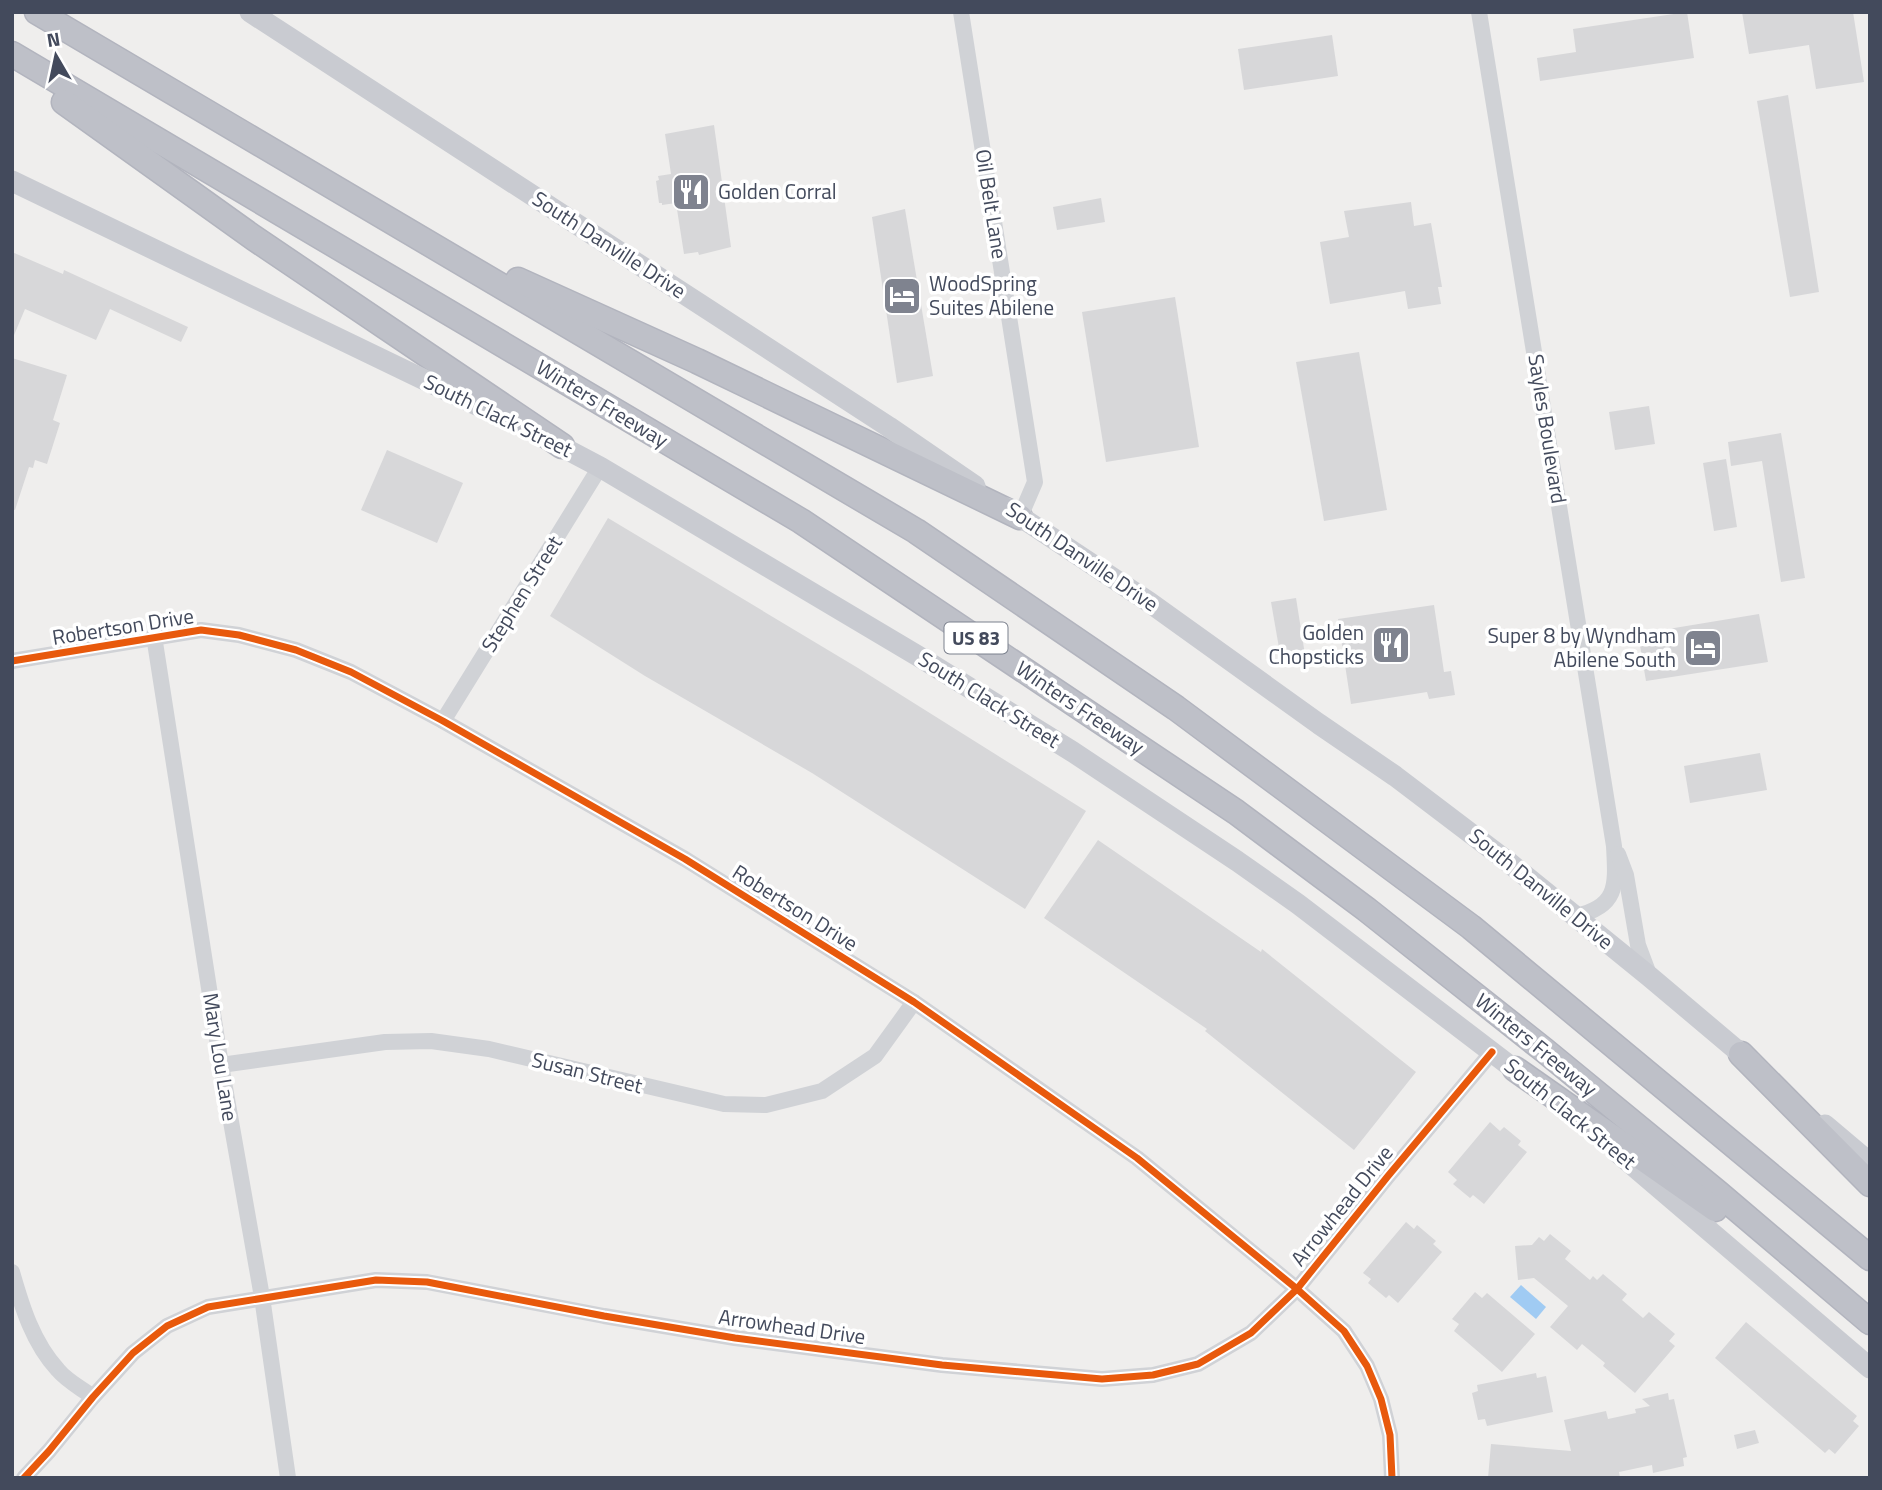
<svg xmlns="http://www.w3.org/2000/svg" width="1882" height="1490" font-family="'Titillium Web',sans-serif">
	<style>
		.water { fill: #a0cbf3 }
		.building { fill: #d7d7d9 }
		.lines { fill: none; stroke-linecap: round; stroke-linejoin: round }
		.highway-casing { stroke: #b2b4be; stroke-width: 27 }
		.minor { stroke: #d0d2d6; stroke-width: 16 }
		.major { stroke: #c9cbd1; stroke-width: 21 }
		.highway { stroke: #bec0c8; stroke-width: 24 }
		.cycleway-casing { stroke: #fff; stroke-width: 11 }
		.cycleway { stroke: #e8590c; stroke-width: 7 }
		.labels { text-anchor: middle; stroke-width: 7; stroke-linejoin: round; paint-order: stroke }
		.shield { fill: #fff; stroke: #7b808d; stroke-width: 2 }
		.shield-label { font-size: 19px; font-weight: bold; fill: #434a5c }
		.poi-label { font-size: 21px; fill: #434a5c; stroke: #fff; text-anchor: start }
		.street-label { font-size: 21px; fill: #434a5c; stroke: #fff }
	</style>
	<rect width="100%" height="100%" fill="#efeeed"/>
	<polygon class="water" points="1521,1285 1546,1307 1536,1319 1510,1297"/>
	<g class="building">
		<polygon points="1687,12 1694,58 1540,81 1537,58 1576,52 1573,29"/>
		<polygon points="1742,12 1853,12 1864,82 1816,89 1809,45 1749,54"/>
		<polygon points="1332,35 1338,76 1244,90 1238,49"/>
		<polygon points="1788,95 1819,292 1790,297 1757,101"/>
		<polygon points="714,125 731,247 699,255 698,252 684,254 676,203 662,205 662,203 659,203 656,181 659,180 658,176 671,174 665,134"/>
		<polygon points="1101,198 1105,222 1057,230 1053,207"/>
		<polygon points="1411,202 1414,226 1431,223 1442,287 1438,287 1441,304 1408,309 1405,291 1330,304 1320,242 1349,237 1344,211"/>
		<polygon points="905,209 933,376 897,383 872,217"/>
		<polygon points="12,252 63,274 64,270 188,327 181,342 110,309 96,340 25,309 12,340"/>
		<polygon points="1175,297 1199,447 1106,462 1082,312"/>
		<polygon points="1359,352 1387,510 1324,521 1296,362"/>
		<polygon points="12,358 67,375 53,420 60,423 47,464 35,460 33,468 29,467 15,510 12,509"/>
		<polygon points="1649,406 1655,444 1615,450 1609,412"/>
		<polygon points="1781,433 1805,578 1781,582 1762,461 1731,466 1728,442"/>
		<polygon points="387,450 463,483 437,543 361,510"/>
		<polygon points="1726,459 1737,527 1714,531 1703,463"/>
		<polygon points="608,518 858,668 1086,811 1025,909 812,773 645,676 550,616"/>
		<polygon points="1296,598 1306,661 1282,665 1271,602"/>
		<polygon points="1434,605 1444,672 1451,671 1455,695 1429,699 1427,692 1351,704 1338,619"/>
		<polygon points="1759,614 1768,662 1646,681 1638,634"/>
		<polygon points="1760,753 1767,790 1690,803 1684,766"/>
		<polygon points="1098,840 1261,952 1262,949 1416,1072 1354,1150 1205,1031 1207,1029 1044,918"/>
		<polygon points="1490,1122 1500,1131 1504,1127 1521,1141 1518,1145 1527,1152 1484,1204 1473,1195 1470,1198 1453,1184 1457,1180 1448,1172"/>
		<polygon points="1406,1222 1414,1229 1417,1225 1436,1241 1433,1244 1442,1252 1398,1303 1389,1295 1386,1298 1368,1283 1371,1279 1363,1273"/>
		<polygon points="1550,1234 1571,1251 1565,1259 1590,1280 1593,1276 1597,1280 1603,1274 1627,1294 1622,1300 1643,1318 1649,1312 1675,1334 1669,1341 1675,1346 1635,1393 1603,1366 1605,1363 1582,1344 1577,1350 1550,1327 1568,1306 1534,1278 1518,1280 1515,1246 1532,1245 1539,1237 1544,1241"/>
		<polygon points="1475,1292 1482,1298 1487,1293 1535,1334 1502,1372 1454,1331 1459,1324 1452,1319"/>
		<polygon points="1746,1322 1857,1416 1853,1421 1859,1426 1835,1454 1829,1449 1825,1453 1715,1358"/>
		<polygon points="1536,1373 1537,1378 1546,1376 1553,1412 1487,1426 1485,1419 1478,1420 1472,1393 1478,1391 1477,1385"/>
		<polygon points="1668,1393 1669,1400 1674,1399 1687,1457 1683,1458 1684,1466 1653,1473 1652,1465 1619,1472 1620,1478 1488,1478 1491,1444 1571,1451 1564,1420 1606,1411 1608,1419 1636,1413 1635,1409 1650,1406 1642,1399"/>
		<polygon points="1755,1430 1759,1443 1737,1449 1734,1435"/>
	</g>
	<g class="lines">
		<defs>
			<g id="highway">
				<polyline points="37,12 916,531 1176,708 1471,927 1870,1258"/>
				<polyline points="12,54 801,521 1236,812 1366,909 1544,1050 1718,1193 1870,1322"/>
				<polyline points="64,102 254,238 562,446"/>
				<polyline points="518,280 697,361 1020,517"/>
				<polyline points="1741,1054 1870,1184"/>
				<polyline points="1515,1069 1715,1209"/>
			</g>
		</defs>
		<use href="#highway" class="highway-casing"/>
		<g class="minor">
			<polyline points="961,12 1035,482 1020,517"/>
			<path d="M1479,12L1614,846C1616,884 1619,907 1575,916"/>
			<polyline points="154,636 221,1065 262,1297 288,1478"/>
			<polyline points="12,661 201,630 239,635 296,650 351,672 443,721 685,859 914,1002 1137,1158 1297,1289 1344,1331 1367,1366 1381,1399 1390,1435 1392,1478"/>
			<polyline points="443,721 600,467"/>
			<polyline points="1618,854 1626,875 1638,945 1650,977"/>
			<polyline points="221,1065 385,1042 431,1041 489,1049 724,1104 766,1105 822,1091 875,1056 914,1002"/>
			<path d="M12,1272C22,1307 33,1343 58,1370C67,1381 81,1388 93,1397"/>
			<polyline points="24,1478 49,1451 93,1397 133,1353 167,1326 208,1307 376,1280 427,1282 604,1316 735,1338 942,1365 1102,1379 1153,1375 1198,1364 1251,1333 1297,1289 1388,1176 1492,1052"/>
		</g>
		<g class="major">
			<polyline points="250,12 889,427 975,486"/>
			<polyline points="12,181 512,422"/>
			<polyline points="547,439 600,467 918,656 1073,752 1237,861 1298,904 1527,1079"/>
			<polyline points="1007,508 1149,602 1319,724 1395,776 1507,861 1650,977 1752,1063"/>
			<polyline points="1825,1125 1870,1163"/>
			<polyline points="1617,1152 1870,1368"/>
		</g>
		<use href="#highway" class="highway"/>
		<defs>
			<g id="cycleway">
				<polyline points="12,661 201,630 239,635 296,650 351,672 443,721 685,859 914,1002 1137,1158 1297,1289 1344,1331 1367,1366 1381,1399 1390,1435 1392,1478"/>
				<polyline points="24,1478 49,1451 93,1397 133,1353 167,1326 208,1307 376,1280 427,1282 604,1316 735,1338 942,1365 1102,1379 1153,1375 1198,1364 1251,1333 1297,1289 1388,1176 1492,1052"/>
			</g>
		</defs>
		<use href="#cycleway" class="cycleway-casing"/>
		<use href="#cycleway" class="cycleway"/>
	</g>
	<defs>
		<symbol id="restaurant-square" viewBox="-11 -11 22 22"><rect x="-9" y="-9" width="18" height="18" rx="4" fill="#7f838f" stroke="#fff"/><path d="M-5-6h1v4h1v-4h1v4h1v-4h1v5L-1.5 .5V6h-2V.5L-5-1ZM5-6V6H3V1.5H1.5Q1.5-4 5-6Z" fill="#fff"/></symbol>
		<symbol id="hotel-square" viewBox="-11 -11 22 22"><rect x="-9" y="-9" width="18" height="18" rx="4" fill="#7f838f" stroke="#fff"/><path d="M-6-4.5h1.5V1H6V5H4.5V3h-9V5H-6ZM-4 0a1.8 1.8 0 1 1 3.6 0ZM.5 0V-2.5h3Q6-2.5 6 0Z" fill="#fff"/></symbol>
	</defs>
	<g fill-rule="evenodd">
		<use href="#restaurant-square" x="669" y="170" width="44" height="44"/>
		<use href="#hotel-square" x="880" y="274" width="44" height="44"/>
		<use href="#restaurant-square" x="1369" y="623" width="44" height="44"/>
		<use href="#hotel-square" x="1681" y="626" width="44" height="44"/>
	</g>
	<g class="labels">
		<rect class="shield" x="944.5" y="622.5" width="63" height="31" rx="5"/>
		<g class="shield-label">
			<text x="976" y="645">US 83</text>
		</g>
		<g class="poi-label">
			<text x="718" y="199">Golden Corral</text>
			<text x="929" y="291">WoodSpring<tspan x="929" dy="24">Suites Abilene</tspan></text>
			<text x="1364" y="640" text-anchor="end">Golden<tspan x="1364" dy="24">Chopsticks</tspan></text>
			<text x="1676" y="643" text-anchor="end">Super 8 by Wyndham<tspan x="1676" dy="24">Abilene South</tspan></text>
		</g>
		<g class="street-label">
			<text transform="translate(991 204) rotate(81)" y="7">Oil Belt Lane</text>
			<text transform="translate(609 245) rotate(33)" y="7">South Danville Drive</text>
			<text transform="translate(602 404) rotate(31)" y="7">Winters Freeway</text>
			<text transform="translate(498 416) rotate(26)" y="7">South Clack Street</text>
			<text transform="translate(1547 429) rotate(81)" y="7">Sayles Boulevard</text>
			<text transform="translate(1082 557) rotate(34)" y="7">South Danville Drive</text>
			<text transform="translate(522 594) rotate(-58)" y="7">Stephen Street</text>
			<text transform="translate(123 627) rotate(-9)" y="7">Robertson Drive</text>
			<text transform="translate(989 700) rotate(32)" y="7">South Clack Street</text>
			<text transform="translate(1080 708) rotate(34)" y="7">Winters Freeway</text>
			<text transform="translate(1541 889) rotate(39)" y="7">South Danville Drive</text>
			<text transform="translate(795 908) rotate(32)" y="7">Robertson Drive</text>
			<text transform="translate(1536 1045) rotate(39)" y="7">Winters Freeway</text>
			<text transform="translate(220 1057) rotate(81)" y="7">Mary Lou Lane</text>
			<text transform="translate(587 1073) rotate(14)" y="7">Susan Street</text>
			<text transform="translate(1570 1114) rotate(39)" y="7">South Clack Street</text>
			<text transform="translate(1342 1206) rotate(-51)" y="7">Arrowhead Drive</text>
			<text transform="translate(792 1327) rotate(8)" y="7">Arrowhead Drive</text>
		</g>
	</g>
	<rect width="1882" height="1490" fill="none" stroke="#434a5c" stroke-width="28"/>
	<g transform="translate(56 56) rotate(351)" stroke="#ffffff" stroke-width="5" paint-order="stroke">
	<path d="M0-5L12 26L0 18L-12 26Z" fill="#434a5c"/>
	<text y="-10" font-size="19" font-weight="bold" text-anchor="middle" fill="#434a5c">N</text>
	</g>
</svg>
